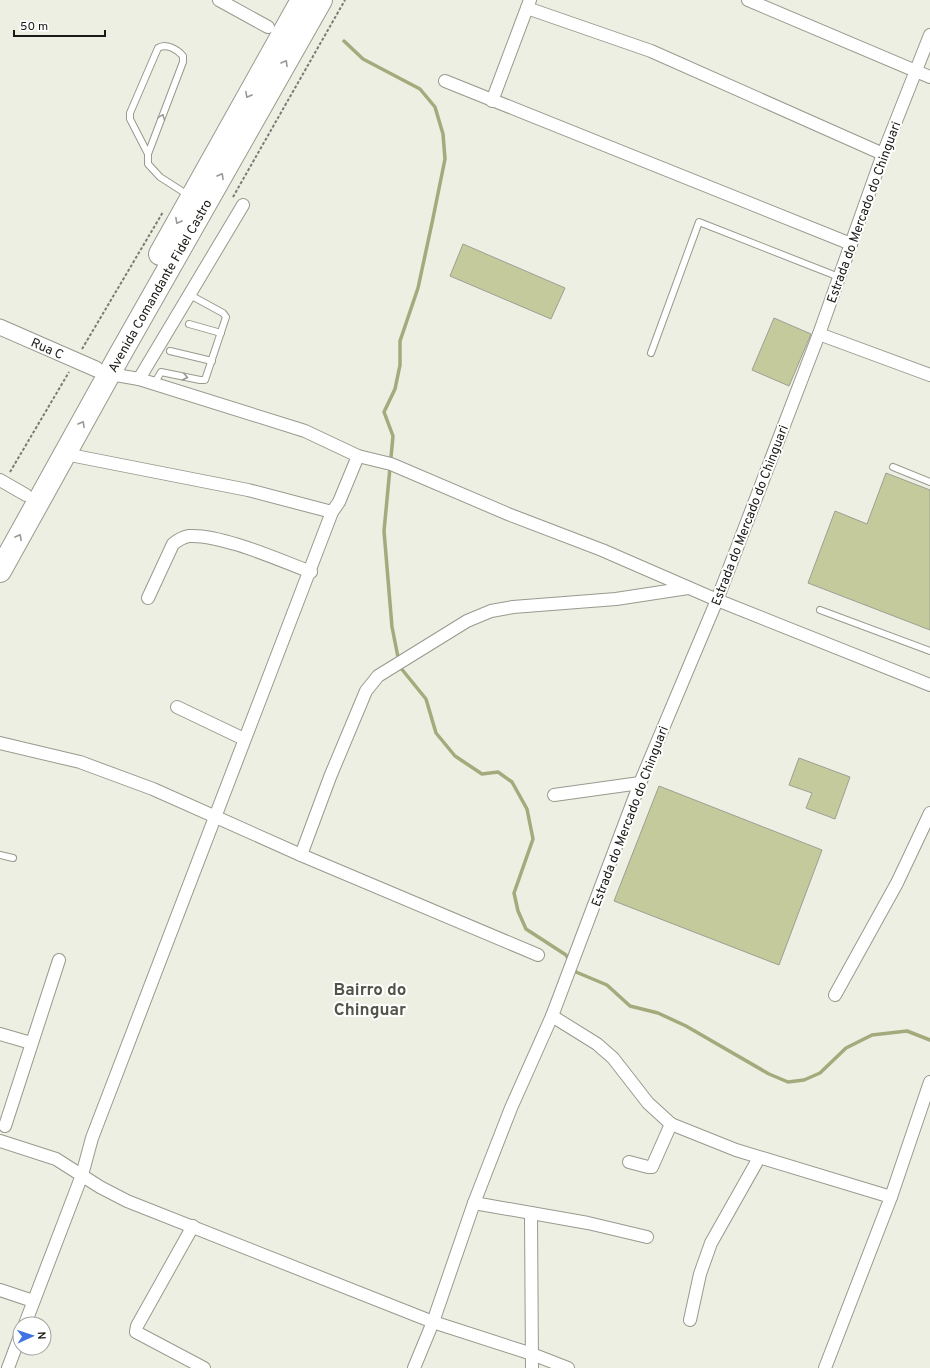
<svg xmlns="http://www.w3.org/2000/svg" width="930" height="1368" font-family="Overpass,sans-serif">
	<style>
		.lines { fill: none; stroke-linecap: round; stroke-linejoin: round }
		.stream { stroke: #a5aa7d; stroke-width: 3.5 }
		.building { fill: #c4ca9c; stroke: #9d9f93 }
		.service-casing { stroke: #989a8e; stroke-width: 8 }
		.minor-casing { stroke: #989a8e; stroke-width: 14 }
		.tertiary-casing { stroke: #989a8e; stroke-width: 17 }
		.motorway-casing { stroke: #989a8e; stroke-width: 24 }
		.path { stroke: #7b7c74; stroke-width: 2; stroke-dasharray: 3 2; stroke-linecap: butt }
		.service { stroke: #fff; stroke-width: 6 }
		.minor { stroke: #fff; stroke-width: 12 }
		.tertiary { stroke: #fff; stroke-width: 15 }
		.motorway { stroke: #fff; stroke-width: 22 }
		.oneway { stroke: #989896 }
		.labels { text-anchor: middle; stroke-width: 4; stroke-linejoin: round; paint-order: stroke }
		.street-label { font-size: 13px; fill: #191915; stroke: #fff }
		.district-label { font-size: 17px; font-weight: bold; fill: #525449; stroke: #fff }
	</style>
	<rect width="100%" height="100%" fill="#edefe2"/>
	<g class="lines">
		<g class="stream">
			<polyline points="344,41 363,59 420,89 435,107 443,134 445,159 432,223 418,288 400,341 400,365 395,389 384,412 393,436 384,531 392,627 400,667 426,699 436,733 455,756 482,774 498,772 512,782 527,809 533,839 514,893 518,911 526,929 566,955 570,962"/>
			<polyline points="573,967 576,972 607,985 630,1006 658,1013 686,1026 769,1074 788,1082 804,1080 820,1073 846,1048 872,1035 907,1031 930,1040"/>
		</g>
	</g>
	<g class="building">
		<polygon points="463,244 565,288 551,319 450,276"/>
		<polygon points="774,318 811,334 789,386 752,370"/>
		<polygon points="886,473 930,490 930,630 808,583 835,511 867,524"/>
		<polygon points="799,758 850,777 835,819 806,808 812,793 789,785"/>
		<polygon points="659,786 822,850 779,965 614,901"/>
	</g>
	<g class="lines">
		<defs>
			<g id="service">
				<path d="M148,154L130,119V113L158,48C166,43 177,49 183,56V62L148,154V164L160,177L188,195"/>
				<polyline points="189,324 221,333"/>
				<polyline points="170,351 212,361"/>
				<polyline points="651,353 699,222 839,277"/>
				<polyline points="154,384 161,372 200,380 205,380 226,317 223,313 190,295"/>
				<polyline points="893,467 930,482"/>
				<polyline points="820,610 930,651"/>
				<polyline points="0,855 13,858"/>
			</g>
			<g id="minor">
				<polyline points="219,0 268,27"/>
				<polyline points="748,0 930,77"/>
				<polyline points="527,8 651,51 883,154"/>
				<polyline points="445,81 851,244"/>
				<polyline points="492,101 530,0"/>
				<polyline points="819,334 930,375"/>
				<polyline points="110,374 139,379 305,431 358,456 391,464 508,514 602,550 717,600 930,685"/>
				<polyline points="139,379 243,205"/>
				<polyline points="65,454 248,490 332,512"/>
				<polyline points="0,480 26,495"/>
				<path d="M148,598L173,544C178,540 183,537 189,536C221,534 279,560 311,572"/>
				<polyline points="177,707 244,739"/>
				<polyline points="0,743 80,762 153,789 301,855 538,955"/>
				<polyline points="554,795 640,783"/>
				<polyline points="301,855 330,777 366,691 378,676 467,621 491,611 513,607 616,599 688,588"/>
				<polyline points="835,995 897,883 930,813"/>
				<polyline points="552,1016 597,1044 613,1058 648,1103 671,1124 736,1150 891,1197"/>
				<polyline points="0,1034 31,1043"/>
				<polyline points="5,1126 59,960"/>
				<polyline points="0,1141 56,1159 100,1187 127,1201 433,1322 532,1354 568,1368"/>
				<polyline points="629,1162 648,1167 652,1167 671,1124"/>
				<polyline points="474,1203 588,1223 647,1237"/>
				<polyline points="531,1213 532,1368"/>
				<polyline points="193,1226 137,1326 136,1332 204,1368"/>
				<polyline points="0,1290 33,1301"/>
				<polyline points="690,1320 700,1274 711,1243 759,1158"/>
				<polyline points="25,1324 82,1175 92,1138 332,512 339,502 358,456"/>
				<polyline points="8,1368 20,1336"/>
				<polyline points="414,1368 433,1322 474,1203 511,1108 552,1016 640,783 717,600 819,334 883,154 930,35"/>
				<polyline points="825,1368 891,1197 930,1082"/>
			</g>
			<g id="tertiary">
				<path id="s1" d="M0,327L96,369"/>
			</g>
			<g id="motorway">
				<polyline points="160,254 302,0"/>
				<path id="s2" d="M0,571L118,358L321,0"/>
			</g>
		</defs>
		<use href="#service" class="service-casing"/>
		<use href="#minor" class="minor-casing"/>
		<use href="#tertiary" class="tertiary-casing"/>
		<use href="#motorway" class="motorway-casing"/>
		<g class="path">
			<polyline points="233,197 345,0"/>
			<polyline points="82,349 163,212"/>
			<polyline points="10,472 69,372"/>
		</g>
		<use href="#service" class="service"/>
		<use href="#minor" class="minor"/>
		<use href="#tertiary" class="tertiary"/>
		<use href="#motorway" class="motorway"/>
	</g>
	<defs><path id="oneway-chevron" d="M-2-3.5L2.5 0L-2 3.5" fill="none" stroke-width="1.6" stroke-linecap="round" stroke-linejoin="round"/></defs>
	<g class="oneway">
		<use href="#oneway-chevron" transform="translate(285 63) rotate(-60)"/>
		<use href="#oneway-chevron" transform="translate(248 95) rotate(119)"/>
		<use href="#oneway-chevron" transform="translate(162 117) rotate(-69)"/>
		<use href="#oneway-chevron" transform="translate(221 176) rotate(-60)"/>
		<use href="#oneway-chevron" transform="translate(178 221) rotate(119)"/>
		<use href="#oneway-chevron" transform="translate(185 377) rotate(13)"/>
		<use href="#oneway-chevron" transform="translate(82 424) rotate(-61)"/>
		<use href="#oneway-chevron" transform="translate(19 537) rotate(-61)"/>
	</g>
	<g class="labels">
		<g class="street-label">
			<text transform="translate(863 212) rotate(-70)" y="5">Estrada do Mercado do Chinguari</text>
			<text dy="5" stroke="none"><textPath href="#s2" startOffset="327">Avenida Comandante Fidel Castro</textPath></text>
			<text dy="5" stroke="none"><textPath href="#s1" startOffset="52">Rua C</textPath></text>
			<text transform="translate(749 515) rotate(-69)" y="5">Estrada do Mercado do Chinguari</text>
			<text transform="translate(629 816) rotate(-69)" y="5">Estrada do Mercado do Chinguari</text>
		</g>
		<g class="district-label">
			<text x="370" y="995">Bairro do<tspan x="370" dy="20">Chinguar</tspan></text>
		</g>
	</g>
	<g transform="translate(32 1336) rotate(87)"><circle r="19" fill="#ffffff" stroke="#a3a3a1"/>
	<path d="M0-3L7 15L0 10L-7 15Z" fill="#4074e4"/>
	<text y="-6" font-size="11" font-weight="bold" text-anchor="middle" fill="#191915">N</text>
	</g>
	<path d="M14 30v6h91v-6" fill="none" stroke="#191915" stroke-width="2"/>
	<text x="20" y="30" font-size="12" fill="#191915" stroke="#ffffff" stroke-width="3" paint-order="stroke">50 m</text>
</svg>
